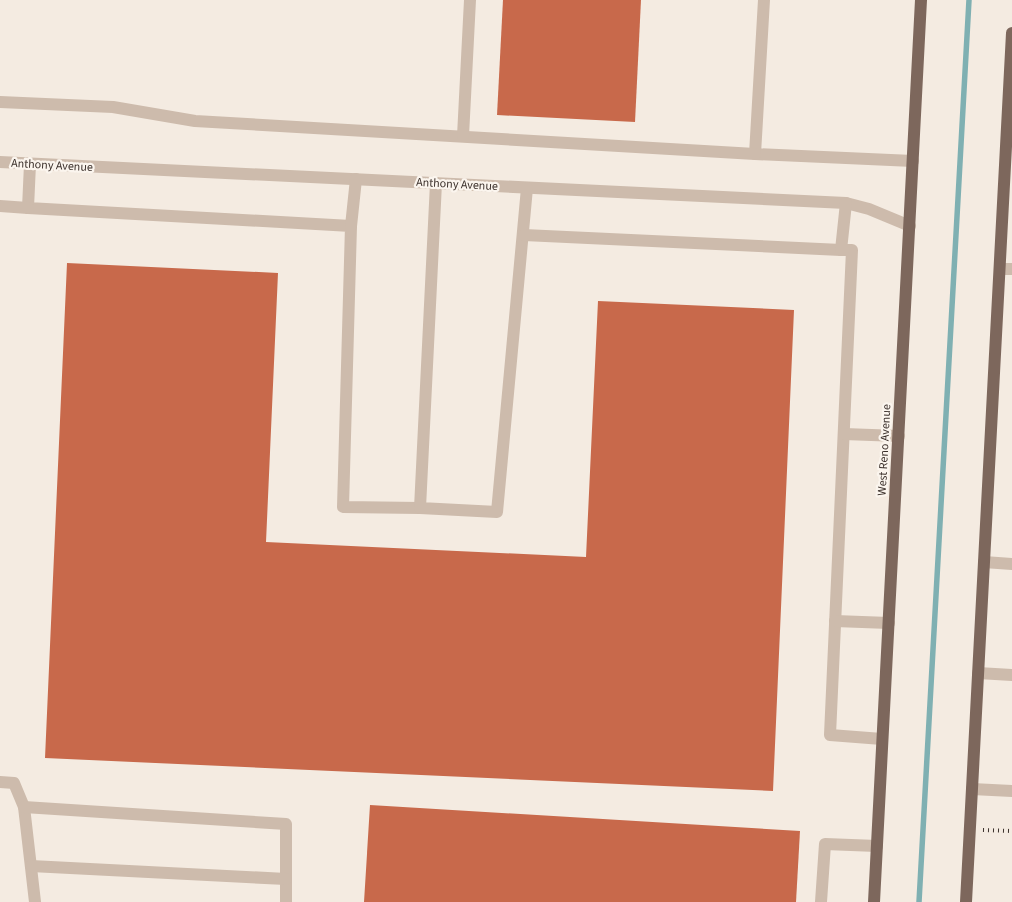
<svg xmlns="http://www.w3.org/2000/svg" width="1012" height="902" font-family="'Source Sans 3',sans-serif">
	<style>
		.lines { fill: none; stroke-linecap: round; stroke-linejoin: round }
		.stream { stroke: #7fb0b2; stroke-width: 5.5 }
		.building { fill: #c8694b }
		.minor { stroke: #cdbbac; stroke-width: 12 }
		.major { stroke: #7d675c; stroke-width: 12 }
		.rail { stroke: #3b302b; stroke-width: 4; stroke-dasharray: 1 4; stroke-linecap: butt }
		.labels { text-anchor: middle; stroke-width: 4.5; stroke-linejoin: round; paint-order: stroke }
		.street-label { font-size: 12px; fill: #3b302b; stroke: #fbf5ee }
	</style>
	<rect width="100%" height="100%" fill="#f4ebe1"/>
	<g class="lines">
		<polyline class="stream" points="919,902 969,0"/>
	</g>
	<g class="building">
		<polygon points="503,0 641,0 635,122 497,115"/>
		<polygon points="67,263 278,273 266,542 586,557 598,301 794,310 773,791 45,758"/>
		<polygon points="370,805 800,831 796,902 364,902"/>
	</g>
	<g class="lines">
		<g class="minor">
			<polyline points="764,0 755,154 913,161"/>
			<polyline points="0,102 113,107 195,121 755,154"/>
			<polyline points="463,136 470,0"/>
			<polyline points="0,162 846,203 869,209 910,226"/>
			<polyline points="30,164 28,208 351,226 343,507 420,508"/>
			<polyline points="436,183 420,508 497,512 527,188"/>
			<polyline points="0,206 28,208"/>
			<polyline points="351,226 356,179"/>
			<polyline points="524,235 841,250 846,203"/>
			<polyline points="841,250 852,250 830,735 882,739"/>
			<polyline points="1000,269 1012,269"/>
			<polyline points="844,434 899,436"/>
			<polyline points="984,562 1012,564"/>
			<polyline points="835,621 889,623"/>
			<polyline points="978,673 1012,675"/>
			<polyline points="0,782 14,783 24,807 35,902"/>
			<polyline points="972,789 1012,791"/>
			<polyline points="24,807 286,824 286,902"/>
			<polyline points="31,866 286,879"/>
			<polyline points="821,902 825,844 877,846"/>
		</g>
		<g class="major">
			<polyline points="874,902 921,0"/>
			<polyline points="966,902 1012,33"/>
		</g>
		<polyline class="rail" points="983,830 1012,831"/>
	</g>
	<g class="labels">
		<g class="street-label">
			<text transform="translate(52 165) rotate(3)" y="4">Anthony Avenue</text>
			<text transform="translate(457 184) rotate(3)" y="4">Anthony Avenue</text>
			<text transform="translate(884 450) rotate(-87)" y="4">West Reno Avenue</text>
		</g>
	</g>
</svg>
